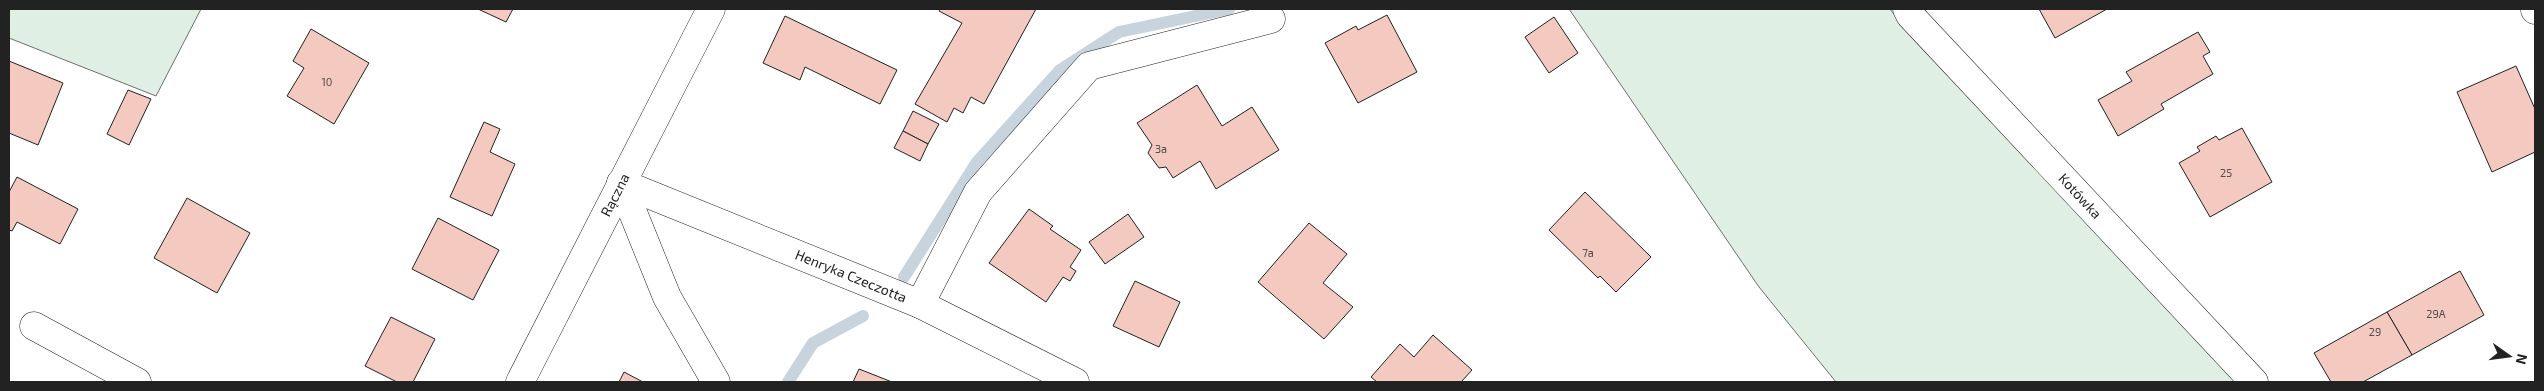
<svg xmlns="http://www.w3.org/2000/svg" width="2544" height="391" font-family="'Exo 2',sans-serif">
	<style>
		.green { fill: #e0efe3; stroke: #6f6f6f }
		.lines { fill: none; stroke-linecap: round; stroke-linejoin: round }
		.stream { stroke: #c7d3dd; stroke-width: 12 }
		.building { fill: #f3c9c0; stroke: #222 }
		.minor-casing { stroke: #222; stroke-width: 29 }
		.minor { stroke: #fff; stroke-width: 28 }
		.labels { text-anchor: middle; stroke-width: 4; stroke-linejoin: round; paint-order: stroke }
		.number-label { font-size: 11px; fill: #564c4a }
		.street-label { font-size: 14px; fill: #222; stroke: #fff }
	</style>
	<rect width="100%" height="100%" fill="#fff"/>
	<g class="green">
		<polygon points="9,9 201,9 156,96 9,38"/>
		<polygon points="1569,9 1890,9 1914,40 2243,382 1836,382 1759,287"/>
	</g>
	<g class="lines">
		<g class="stream">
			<polyline points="904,277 977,162 1060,70 1119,32 1229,9"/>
			<polyline points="788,382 813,343 863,316"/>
		</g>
	</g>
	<g class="building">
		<polygon points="478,9 513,9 506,22"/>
		<polygon points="940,9 1036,9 984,104 971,97 963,113 954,108 947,122 915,104 962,23 939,11"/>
		<polygon points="2039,9 2107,9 2055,38"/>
		<polygon points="1387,15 1417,72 1358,103 1325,43 1356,26 1358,30"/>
		<polygon points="785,16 897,70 880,104 805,67 800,80 763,63"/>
		<polygon points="1554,17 1578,53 1549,73 1525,37"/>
		<polygon points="311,29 369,63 334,124 287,96 304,68 293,61"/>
		<polygon points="2198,32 2210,52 2203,56 2213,74 2161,104 2164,109 2118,136 2098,100 2132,81 2126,72"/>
		<polygon points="9,61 63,83 38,145 9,133"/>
		<polygon points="2516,66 2535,109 2535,152 2492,172 2457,92"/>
		<polygon points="1197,85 1222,126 1252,107 1279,150 1216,189 1200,161 1173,178 1166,167 1159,168 1148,153 1152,145 1137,123"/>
		<polygon points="128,90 151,99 129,145 107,134"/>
		<polygon points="913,111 939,124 928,144 903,131"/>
		<polygon points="484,122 500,129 490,152 515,164 492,216 450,197"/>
		<polygon points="2242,128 2272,182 2210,217 2179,163 2200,151 2197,147 2216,136 2219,140"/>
		<polygon points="903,131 928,144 920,161 894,148"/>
		<polygon points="17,177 78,209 60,244 17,222 12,231 9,230 9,192"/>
		<polygon points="1585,192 1651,257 1616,292 1600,276 1598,278 1549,230"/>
		<polygon points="187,198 250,233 217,293 154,258"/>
		<polygon points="1029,209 1053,226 1050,229 1081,250 1070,267 1076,271 1070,281 1063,277 1046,302 989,263"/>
		<polygon points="1128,214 1144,237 1105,264 1089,242"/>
		<polygon points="438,218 499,250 473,300 412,269"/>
		<polygon points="1309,223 1347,254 1323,283 1353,307 1324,339 1258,282"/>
		<polygon points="2460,271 2484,315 2412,355 2387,312"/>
		<polygon points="1135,281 1180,302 1159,347 1113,326"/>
		<polygon points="2387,312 2412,355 2363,382 2331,382 2314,353"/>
		<polygon points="391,317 435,339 413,382 397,382 365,366"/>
		<polygon points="1433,335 1472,370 1461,382 1377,382 1371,377 1400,344 1414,357"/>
		<polygon points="859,369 892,382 853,382"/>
		<polygon points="624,372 643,382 619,382"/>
	</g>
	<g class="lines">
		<defs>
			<g id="minor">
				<polyline points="1907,9 1910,15 2254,382"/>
				<polyline points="2535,9 2535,10"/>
				<polyline points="621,183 920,304 1075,382"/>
				<polyline points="621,183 667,297 716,382"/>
				<polyline points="920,304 978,192 1089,66 1271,19"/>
				<polyline points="34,326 137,382"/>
				<polyline points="520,382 711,9"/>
			</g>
		</defs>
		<use href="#minor" class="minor-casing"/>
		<use href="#minor" class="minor"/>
	</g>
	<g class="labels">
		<g class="number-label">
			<text x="327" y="86">10</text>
			<text x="1161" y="153">3a</text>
			<text x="2226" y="177">25</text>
			<text x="1588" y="257">7a</text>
			<text x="2436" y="318">29A</text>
			<text x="2375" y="336">29</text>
		</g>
		<g class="street-label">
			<text transform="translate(615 195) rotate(-63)" y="5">Rączna</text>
			<text transform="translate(2080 196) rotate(47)" y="5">Kotówka</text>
			<text transform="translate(851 276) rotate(22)" y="5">Henryka Czeczotta</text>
		</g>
	</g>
	<rect width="2544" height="391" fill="none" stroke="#222222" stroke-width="20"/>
	<g transform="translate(2509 356) rotate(104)" stroke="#ffffff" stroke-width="4" paint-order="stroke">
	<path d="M0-4L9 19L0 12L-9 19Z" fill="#222222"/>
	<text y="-8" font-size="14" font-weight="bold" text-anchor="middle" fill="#222222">N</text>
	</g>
</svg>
